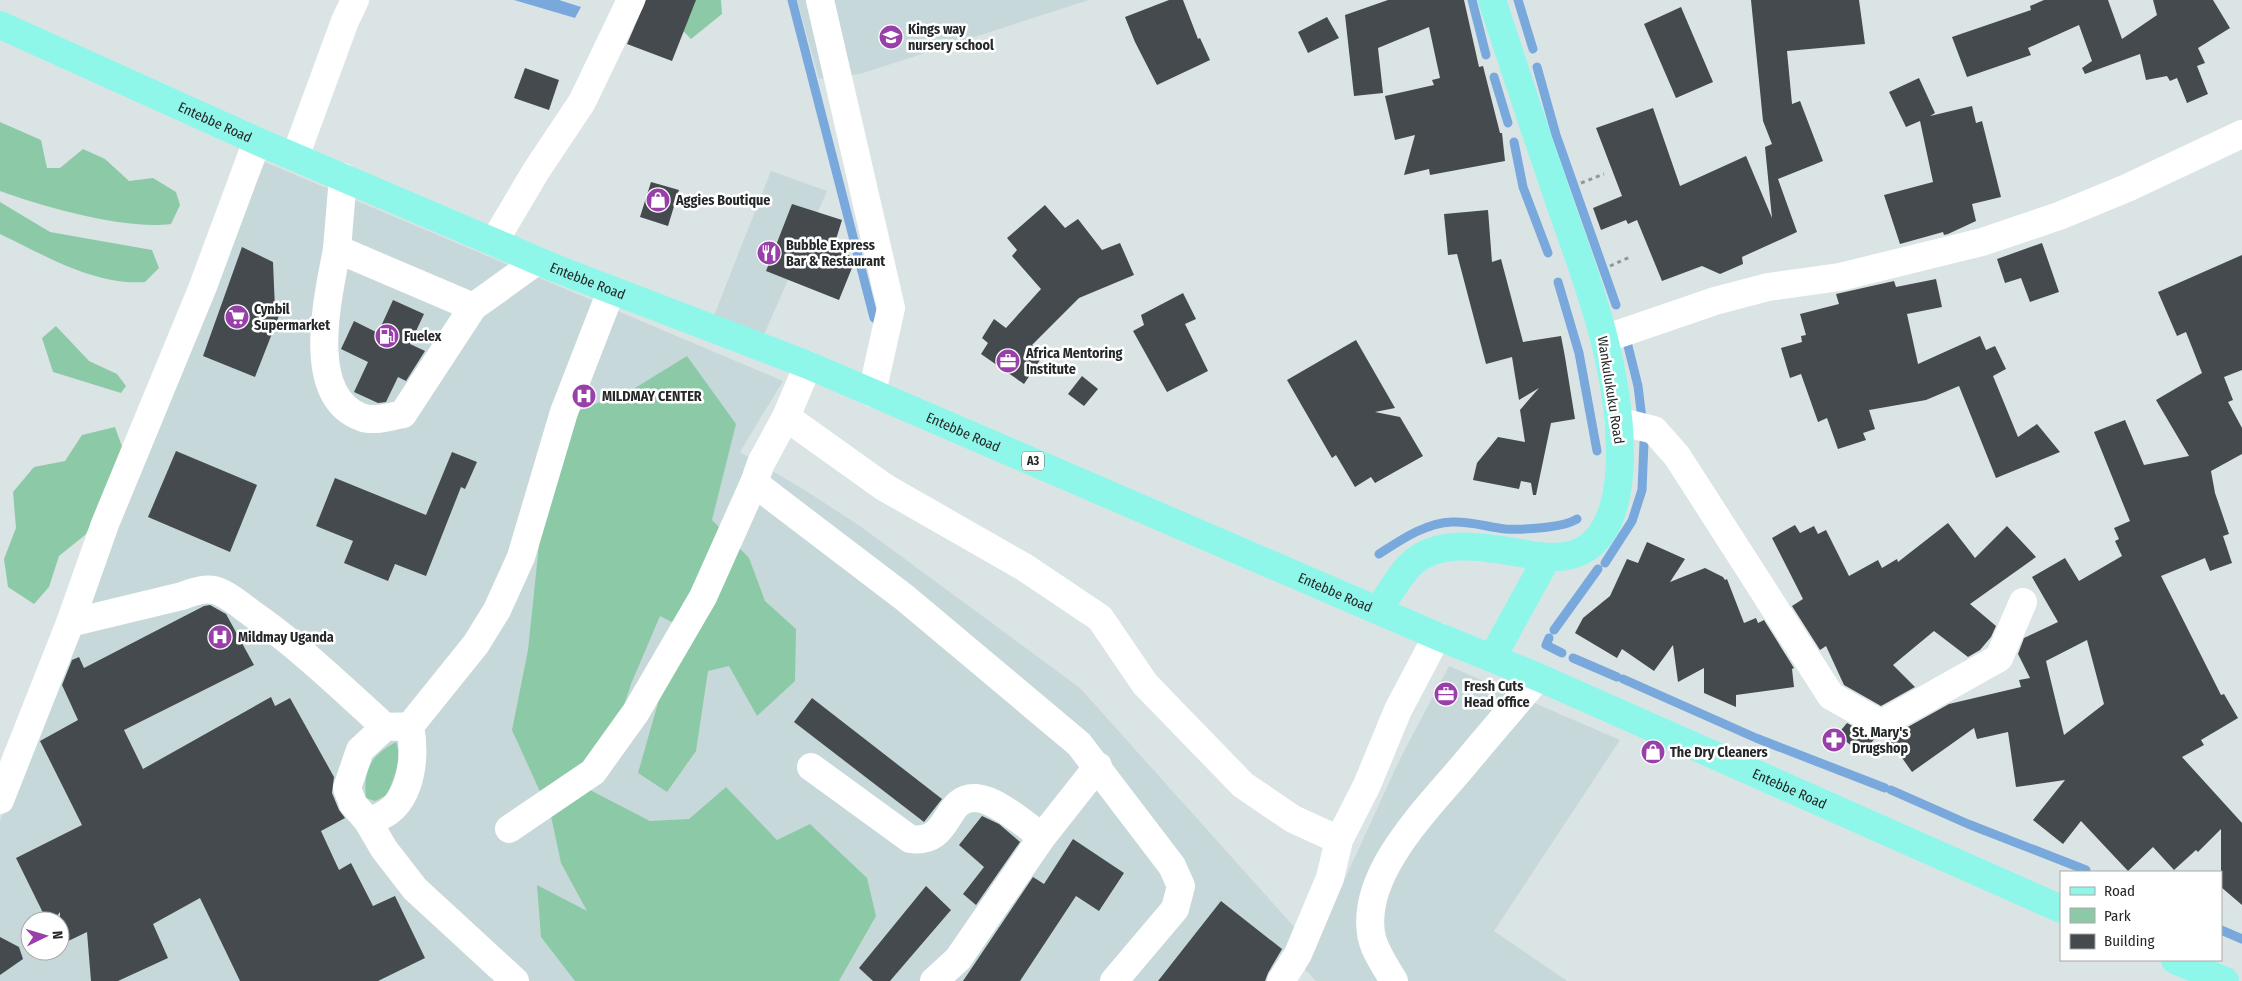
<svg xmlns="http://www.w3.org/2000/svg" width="2242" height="981" font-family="'Fira Sans Condensed',sans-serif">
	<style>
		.built { fill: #c7d8da; fill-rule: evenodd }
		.green { fill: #8ccaa7 }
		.water { fill: #79a8dc }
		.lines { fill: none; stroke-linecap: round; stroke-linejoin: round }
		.stream { stroke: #79a8dc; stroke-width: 9 }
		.building { fill: #444a4d; fill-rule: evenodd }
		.path { stroke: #919798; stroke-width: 3; stroke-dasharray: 4 4; stroke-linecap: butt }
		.minor { stroke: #fff; stroke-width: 28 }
		.major { stroke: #8ff7ea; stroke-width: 28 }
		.labels { text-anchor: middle; stroke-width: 5; stroke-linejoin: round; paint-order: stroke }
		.shield { fill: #fff; stroke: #666869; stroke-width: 1 }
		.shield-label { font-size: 12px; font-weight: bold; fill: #252829 }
		.poi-label { font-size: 14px; font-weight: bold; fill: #252829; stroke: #fff; text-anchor: start }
		.street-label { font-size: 14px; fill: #252829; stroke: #fff }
	</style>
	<rect width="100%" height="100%" fill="#dbe4e5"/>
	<g class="built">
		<polygon points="797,0 1089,0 860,74 819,79"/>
		<path d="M265,162L783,381L740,452L803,489L860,526L1080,688L1297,930L1287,953L1266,981H0V821L112,525ZM30,921H60V951H30Z"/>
		<polygon points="771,171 827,191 763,337 713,318"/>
		<polygon points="1449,666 1620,740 1494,931 1567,981 1316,981 1304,968 1399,761"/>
	</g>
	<g class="green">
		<polygon points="653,0 721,0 722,14 691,39"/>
		<path d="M0,122L41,140L47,168H60L83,149L105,159L129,181L153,178L176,192L180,205L171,224C125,230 44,207 0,191Z"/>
		<path d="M0,202L50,232L152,250L159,268L145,282C95,286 44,255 0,234Z"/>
		<polygon points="56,326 89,361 117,374 126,386 121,393 53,372 42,338"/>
		<polygon points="687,356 736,424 712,520 749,558 765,601 796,629 795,681 757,716 729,666 708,671 696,751 667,792 638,773 680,626 660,616 631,684 612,742 588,789 650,821 689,819 726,787 777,840 810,824 867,878 876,916 839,981 575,981 541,937 537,885 587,911 561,863 551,816 512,730 528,650 540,535 568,415 635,388"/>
		<polygon points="115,427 124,452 104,508 85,535 59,556 49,587 34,604 8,587 4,559 16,528 13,492 34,467 65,461 82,435"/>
		<path d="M396,742C403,760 393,779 387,795L375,801L366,798C363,770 371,755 396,742Z"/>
	</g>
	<polygon class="water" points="514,0 559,0 581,7 575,18"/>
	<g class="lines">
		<g class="stream">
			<polyline points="792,0 874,318"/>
			<polyline points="1472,0 1486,55"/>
			<polyline points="1518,0 1533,49"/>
			<polyline points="1537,67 1556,135 1616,305"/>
			<polyline points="1494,77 1508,123"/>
			<polyline points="1514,142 1523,187 1548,253"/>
			<polyline points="1558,282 1579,353 1597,451"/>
			<polyline points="1626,338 1638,386 1642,419"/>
			<path d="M1379,554C1401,540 1425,523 1452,522C1471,521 1487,527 1505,529C1522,530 1563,528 1577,519"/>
			<polyline points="1605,563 1632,521 1642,490 1644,442"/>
			<polyline points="1554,630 1598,569"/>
			<polyline points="1549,638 1546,645 1562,653"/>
			<polyline points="1573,658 1617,677"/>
			<polyline points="1623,679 1756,738 1885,788"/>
			<polyline points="1891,790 1968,824 2086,870"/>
			<polyline points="2221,930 2242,939"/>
		</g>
	</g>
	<g class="building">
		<polygon points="646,0 696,0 672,61 627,44"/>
		<polygon points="1169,0 1183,0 1198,39 1200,38 1210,60 1157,85 1135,42 1125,17"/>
		<polygon points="1388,0 1464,0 1479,67 1483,66 1500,133 1502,133 1505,161 1430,175 1429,169 1404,175 1415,135 1395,140 1385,96 1434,85 1432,80 1440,78 1429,27 1378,48 1383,93 1354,96 1345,15"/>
		<polygon points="1751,0 1859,0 1865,44 1787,51 1792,104 1800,101 1823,161 1778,179 1797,232 1742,257 1743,264 1720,274 1702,266 1662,281 1637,220 1628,224 1626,220 1601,230 1593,208 1622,196 1596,128 1653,108 1680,186 1746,156 1772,218 1765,147 1772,144 1763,121"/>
		<polygon points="2044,0 2108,0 2122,39 2157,15 2153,0 2213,0 2230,28 2198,48 2205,63 2197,66 2208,94 2187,103 2177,78 2170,81 2167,76 2146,80 2140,54 2085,74 2082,68 2092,61 2079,25 2028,48 2031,55 1967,77 1952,37 2031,10 2030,6"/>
		<polygon points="1681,7 1713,82 1676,98 1644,24"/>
		<polygon points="1327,17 1339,38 1308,53 1298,32"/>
		<polygon points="525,68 559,80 549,110 514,98"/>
		<polygon points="1919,78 1935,113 1930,116 1972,106 1976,123 1982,121 2001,197 1972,204 1976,221 1948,234 1944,235 1943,232 1900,244 1884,195 1933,182 1920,121 1906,127 1889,92"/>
		<polygon points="651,182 679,190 668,226 640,217"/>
		<polygon points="792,204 842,220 833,249 856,258 839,300 766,271"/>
		<polygon points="1045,205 1065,228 1078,219 1102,250 1120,243 1134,275 1079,298 1032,345 1044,354 1024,384 981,354 988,343 982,338 994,319 1006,328 1041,289 1012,256 1017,250 1007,238"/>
		<polygon points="1488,210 1492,262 1501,259 1523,342 1561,336 1565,357 1575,419 1551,423 1536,495 1533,495 1531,483 1521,481 1519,489 1473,480 1477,463 1498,437 1525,442 1520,410 1539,388 1519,400 1512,357 1486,364 1457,254 1448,255 1444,214"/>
		<polygon points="2042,243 2059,292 2030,302 2021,278 2005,283 1997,259"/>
		<polygon points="242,247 273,262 275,309 282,308 255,377 203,356"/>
		<path d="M2242,255V370L2224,377L2233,400L2228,402L2242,428V454L2211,471L2215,493L2229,534L2223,536L2232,563L2210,571L2205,558L2161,576L2221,695L2224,694L2238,718L2201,740L2204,745L2182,757L2242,823V905L2221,887V829L2198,852L2196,850L2174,870L2153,847L2128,871L2081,821L2063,844L2033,820L2065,780L2016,787L2008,732L1977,739L1974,728L1912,772L1888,738L1949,704L2021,687L2019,680L2030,678L2018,654L2024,638L2058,622L2032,577L2065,558L2079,581L2122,556L2115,541L2119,539L2114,528L2130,521L2094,432L2125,420L2144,465L2189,456L2156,400L2202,373L2186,332L2177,336L2158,292ZM2087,640L2104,704L2064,735L2046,661Z"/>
		<polygon points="1936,279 1942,307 1907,314 1918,364 1980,336 1986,350 1995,346 2006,369 1993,376 2018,437 2037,424 2060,452 1996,478 1959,386 1926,400 1869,410 1875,429 1863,433 1866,440 1838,449 1827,418 1818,422 1801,374 1790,378 1781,348 1802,342 1801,336 1806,335 1800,314 1839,304 1836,294 1894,281 1896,287"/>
		<polygon points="1183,293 1196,319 1185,324 1208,371 1167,392 1133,331 1144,325 1141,315"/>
		<polygon points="393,300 424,314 410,344 425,351 406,381 398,377 386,402 378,403 354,392 368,362 341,349 354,321 378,333"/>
		<polygon points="1356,340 1395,408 1375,412 1400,417 1423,456 1375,483 1371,477 1355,487 1336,455 1332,458 1287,380"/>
		<polygon points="1082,376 1098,389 1084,406 1068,394"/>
		<polygon points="176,451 257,485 230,552 148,517"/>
		<polygon points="452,452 477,462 465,489 461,487 426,576 395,564 388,581 344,563 353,541 316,526 335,478 426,515"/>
		<polygon points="1948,523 1975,558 2007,526 2036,557 1970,604 1996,626 1991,637 1980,650 1968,657 1934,631 1893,665 1915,687 1881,706 1844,685 1826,646 1820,650 1792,606 1803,599 1772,538 1795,525 1800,533 1814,526 1818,534 1826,530 1849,576 1878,560 1882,568 1897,559 1898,562"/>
		<polygon points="1647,542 1685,559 1670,582 1705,568 1723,577 1725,580 1727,579 1744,623 1756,618 1758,623 1764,620 1794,668 1792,669 1794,687 1736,695 1736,707 1704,693 1704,668 1678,682 1673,645 1654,671 1622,649 1617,658 1575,633 1583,618 1610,596 1627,559 1638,563"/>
		<polygon points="210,605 226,614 254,665 124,730 143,769 271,697 275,706 290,698 334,777 332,793 339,810 345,818 321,831 339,870 351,863 373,906 395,896 425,958 378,981 240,981 200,898 153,924 168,958 118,981 91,981 87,932 60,945 60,912 53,921 47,921 16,858 82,825 40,741 78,720 62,685 72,660 79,657 84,668 204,606"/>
		<polygon points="812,698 942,799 924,822 794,722"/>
		<polygon points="1847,723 1875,738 1863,754 1837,735"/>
		<polygon points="982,816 999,824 1020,842 976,905 963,894 984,867 959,845"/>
		<polygon points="1073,839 1124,873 1099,911 1076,896 1020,981 963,981 1033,877 1044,884"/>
		<polygon points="926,886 951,910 890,981 873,981 859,968"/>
		<polygon points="1221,901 1282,949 1268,973 1265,981 1158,981"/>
		<polygon points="0,937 19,947 23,959 0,975"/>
	</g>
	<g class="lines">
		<g class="path">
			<polyline points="1581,183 1604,174"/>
			<polyline points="1610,266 1630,257"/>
		</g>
		<g class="minor">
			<polyline points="820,0 891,308 872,393"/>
			<polyline points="295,157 345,21 355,0"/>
			<polyline points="343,177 337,249 473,307 537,261"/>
			<polyline points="494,242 536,171 582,102 631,0"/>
			<path d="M337,249C329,294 303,395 361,417C373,422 390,417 403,414L473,307"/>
			<polyline points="1604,339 1715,301 1768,287 1840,277 1982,242 2059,216 2127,188 2242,134"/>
			<polyline points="808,365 786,417 761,463 754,483 905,598 1079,744 1172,866 1181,886 1175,909 1114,981"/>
			<polyline points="786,417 884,487 1024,567 1100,618 1145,684 1243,785 1293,819 1339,840"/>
			<polyline points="1618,421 1654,430 1677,456 1831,696 1881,724 1999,658 2023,602"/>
			<path d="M70,623L182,596C195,591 209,586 222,593C232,598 242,606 251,613C299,646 342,688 385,727"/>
			<path d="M410,726C417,761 410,815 367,820L353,804L347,788L360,750L385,727L410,726L476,644L497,610L521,557L564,412L611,291"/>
			<path d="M811,767L910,839C952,845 943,796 976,798C996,799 1026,825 1042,837"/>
			<polyline points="0,800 70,623 105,524 202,289 257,141"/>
			<polyline points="367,820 384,849 415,889 515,981"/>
			<polyline points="509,829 593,772 636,712 703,597 754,483"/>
			<polyline points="934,981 958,959 1042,837 1098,766"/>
			<polyline points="1281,981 1298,954 1330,878 1339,840 1367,785 1398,710 1437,636"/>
			<path d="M1394,981C1386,967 1373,950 1371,933C1362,872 1428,808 1464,765C1489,735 1514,706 1538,677"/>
		</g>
		<g class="major">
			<path id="s1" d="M0,25L257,141L557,269L808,365L1437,636L1538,677L2061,909"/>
			<path d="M1378,610C1388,596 1397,579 1409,566C1438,536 1490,548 1526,554C1542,557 1558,559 1575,554C1642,529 1618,392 1604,339C1590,282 1567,227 1549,171C1529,114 1511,57 1492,0"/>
			<polyline points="1492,658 1547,558"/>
			<polyline points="2175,960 2225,981"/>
		</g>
	</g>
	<defs>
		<symbol id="school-disc" viewBox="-11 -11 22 22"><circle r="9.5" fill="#993faa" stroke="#fff"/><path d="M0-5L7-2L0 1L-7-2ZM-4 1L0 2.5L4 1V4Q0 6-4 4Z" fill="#fff"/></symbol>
		<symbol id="shop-disc" viewBox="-11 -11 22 22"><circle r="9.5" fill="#993faa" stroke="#fff"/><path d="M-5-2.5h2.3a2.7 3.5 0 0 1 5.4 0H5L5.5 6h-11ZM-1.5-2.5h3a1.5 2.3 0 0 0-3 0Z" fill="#fff"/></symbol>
		<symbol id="restaurant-disc" viewBox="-11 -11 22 22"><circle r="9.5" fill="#993faa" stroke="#fff"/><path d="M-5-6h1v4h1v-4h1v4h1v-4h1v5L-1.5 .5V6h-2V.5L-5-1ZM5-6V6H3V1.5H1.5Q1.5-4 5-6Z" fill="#fff"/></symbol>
		<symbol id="supermarket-disc" viewBox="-11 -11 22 22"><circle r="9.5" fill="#993faa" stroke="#fff"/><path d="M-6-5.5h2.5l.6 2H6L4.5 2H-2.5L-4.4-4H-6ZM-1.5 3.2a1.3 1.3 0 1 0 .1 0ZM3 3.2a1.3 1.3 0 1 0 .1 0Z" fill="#fff"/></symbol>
		<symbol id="fuel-disc" viewBox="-11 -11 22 22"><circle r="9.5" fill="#993faa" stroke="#fff"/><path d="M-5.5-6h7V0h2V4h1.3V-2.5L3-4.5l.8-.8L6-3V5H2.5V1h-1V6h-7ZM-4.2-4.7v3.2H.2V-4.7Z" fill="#fff"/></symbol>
		<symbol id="office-disc" viewBox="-11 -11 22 22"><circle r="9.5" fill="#993faa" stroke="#fff"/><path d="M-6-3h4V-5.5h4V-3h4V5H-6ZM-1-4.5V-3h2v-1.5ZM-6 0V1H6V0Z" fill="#fff"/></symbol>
		<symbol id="hospital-disc" viewBox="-11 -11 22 22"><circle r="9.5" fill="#993faa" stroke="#fff"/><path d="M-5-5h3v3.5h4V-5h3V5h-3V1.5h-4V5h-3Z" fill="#fff"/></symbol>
		<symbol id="pharmacy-disc" viewBox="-11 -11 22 22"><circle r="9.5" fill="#993faa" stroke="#fff"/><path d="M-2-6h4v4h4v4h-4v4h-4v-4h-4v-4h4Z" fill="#fff"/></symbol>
	</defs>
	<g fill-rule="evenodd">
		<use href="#school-disc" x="877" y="23" width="28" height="28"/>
		<use href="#shop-disc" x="644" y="186" width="28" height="28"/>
		<use href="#restaurant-disc" x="755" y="239" width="28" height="28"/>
		<use href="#supermarket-disc" x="223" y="303" width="28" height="28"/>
		<use href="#fuel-disc" x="373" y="322" width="28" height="28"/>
		<use href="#office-disc" x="994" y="347" width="28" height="28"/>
		<use href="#hospital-disc" x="570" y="382" width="28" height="28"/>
		<use href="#hospital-disc" x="206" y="623" width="28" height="28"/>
		<use href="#office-disc" x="1432" y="680" width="28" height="28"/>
		<use href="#pharmacy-disc" x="1820" y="726" width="28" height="28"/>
		<use href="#shop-disc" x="1639" y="738" width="28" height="28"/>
	</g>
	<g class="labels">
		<rect class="shield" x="1022" y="451.5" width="22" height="19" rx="4"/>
		<g class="shield-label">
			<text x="1033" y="465">A3</text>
		</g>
		<g class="poi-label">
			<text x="908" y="34">Kings way<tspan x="908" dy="16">nursery school</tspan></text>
			<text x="676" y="205">Aggies Boutique</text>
			<text x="786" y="250">Bubble Express<tspan x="786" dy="16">Bar &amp; Restaurant</tspan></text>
			<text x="254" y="314">Cynbil<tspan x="254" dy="16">Supermarket</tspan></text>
			<text x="404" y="341">Fuelex</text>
			<text x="1026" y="358">Africa Mentoring<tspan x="1026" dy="16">Institute</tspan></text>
			<text x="602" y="401">MILDMAY CENTER</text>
			<text x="238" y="642">Mildmay Uganda</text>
			<text x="1464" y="691">Fresh Cuts<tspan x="1464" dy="16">Head office</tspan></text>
			<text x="1852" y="737">St. Mary's<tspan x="1852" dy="16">Drugshop</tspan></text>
			<text x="1670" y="757">The Dry Cleaners</text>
		</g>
		<g class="street-label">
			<text dy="5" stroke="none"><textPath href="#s1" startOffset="236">Entebbe Road</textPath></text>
			<text dy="5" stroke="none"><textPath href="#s1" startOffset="641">Entebbe Road</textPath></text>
			<text transform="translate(1611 390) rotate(81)" y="5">Wankulukuku Road</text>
			<text dy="5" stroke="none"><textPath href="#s1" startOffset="1046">Entebbe Road</textPath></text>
			<text dy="5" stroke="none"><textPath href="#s1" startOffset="1451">Entebbe Road</textPath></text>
			<text dy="5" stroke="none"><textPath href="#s1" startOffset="1946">Entebbe Road</textPath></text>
		</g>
	</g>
	<rect x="2060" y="871" width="162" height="90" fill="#ffffff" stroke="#a8a9a9"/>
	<rect x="2070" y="887" width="25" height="8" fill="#8ff7ea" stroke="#a8a9a9"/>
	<text x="2104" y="896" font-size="15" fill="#252829">Road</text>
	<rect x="2070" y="908" width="25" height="15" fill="#8ccaa7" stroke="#a8a9a9"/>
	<text x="2104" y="921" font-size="15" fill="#252829">Park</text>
	<rect x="2070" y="934" width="25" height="15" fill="#444a4d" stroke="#a8a9a9"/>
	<text x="2104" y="946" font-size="15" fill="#252829">Building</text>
	<g transform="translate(45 936) rotate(85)"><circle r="24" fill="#ffffff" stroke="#a8a9a9"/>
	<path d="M0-4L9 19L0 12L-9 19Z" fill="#993faa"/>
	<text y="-8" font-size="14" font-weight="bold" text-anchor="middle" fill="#252829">N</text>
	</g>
</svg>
